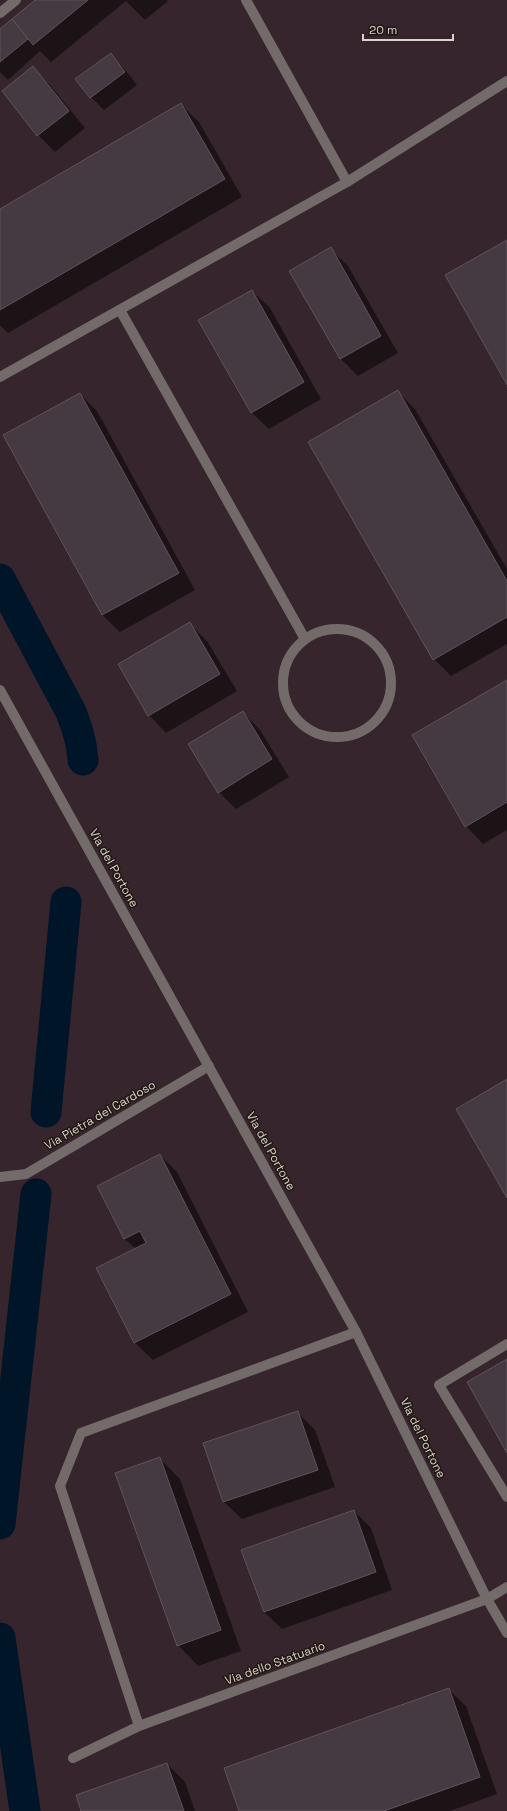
<svg xmlns="http://www.w3.org/2000/svg" width="507" height="1811" font-family="'Space Grotesk',sans-serif">
	<style>
		.industrial { fill: #36252c }
		.shadow { fill: #0007 }
		.lines { fill: none; stroke-linecap: round; stroke-linejoin: round }
		.canal { stroke: #001528; stroke-width: 31 }
		.building { fill: #453a41; stroke: #5f535b }
		.minor { stroke: #726b69; stroke-width: 10 }
		.labels { text-anchor: middle; stroke-width: 3; stroke-linejoin: round; paint-order: stroke }
		.street-label { font-size: 12px; fill: #dad4cf; stroke: #211811 }
	</style>
	<rect width="100%" height="100%" fill="#2a211a"/>
	<rect class="industrial" x="0" y="0" width="507" height="1811"/>
	<g class="shadow">
		<polygon points="37,0 167,0 168,1 145,20 126,1 51,62 40,51 8,80 0,72 0,31"/>
		<polygon points="111,54 123,67 137,85 104,110 91,97"/>
		<polygon points="33,68 50,85 85,128 55,152 38,135"/>
		<polygon points="181,105 199,122 242,197 8,333 0,325 0,210"/>
		<polygon points="330,249 348,266 398,353 358,376 341,359 291,271"/>
		<polygon points="252,291 270,308 321,399 269,429 251,412"/>
		<polygon points="397,391 415,409 507,569 507,644 451,676 434,659"/>
		<polygon points="80,394 97,411 195,590 120,632 102,615"/>
		<polygon points="190,624 207,641 237,691 166,733 149,715"/>
		<polygon points="507,681 507,830 483,844 466,826"/>
		<polygon points="243,712 260,730 289,777 236,809 219,792"/>
		<polygon points="160,1155 177,1172 248,1312 153,1360 135,1343 98,1269 136,1249 125,1239"/>
		<polygon points="297,1412 315,1430 335,1487 242,1519 224,1502"/>
		<polygon points="159,1458 180,1479 241,1651 198,1666 178,1645"/>
		<polygon points="354,1511 371,1528 392,1590 282,1629 264,1612"/>
		<polygon points="448,1689 466,1706 497,1794 450,1811 241,1811"/>
		<polygon points="167,1764 185,1782 195,1811 82,1811"/>
	</g>
	<g class="lines">
		<g class="canal">
			<path d="M0,579L71,712C77,728 82,742 83,760"/>
			<polyline points="46,1112 66,902"/>
			<polyline points="0,1524 36,1194"/>
			<polyline points="0,1638 25,1811"/>
		</g>
	</g>
	<g class="building">
		<polygon points="35,0 88,0 33,45 12,19"/>
		<polygon points="12,19 28,39 0,62 0,29"/>
		<polygon points="111,53 125,72 90,98 75,79"/>
		<polygon points="33,66 69,111 37,136 2,91"/>
		<polygon points="181,103 225,179 0,310 0,209"/>
		<polygon points="507,240 507,385 445,275"/>
		<polygon points="331,247 381,336 340,359 289,271"/>
		<polygon points="252,290 304,382 251,413 198,320"/>
		<polygon points="398,390 507,581 507,617 433,660 308,442"/>
		<polygon points="80,393 179,573 102,615 3,435"/>
		<polygon points="190,622 220,674 148,716 118,664"/>
		<polygon points="507,680 507,802 465,827 412,735"/>
		<polygon points="243,711 272,759 218,793 188,744"/>
		<polygon points="507,1079 507,1198 456,1109"/>
		<polygon points="160,1154 231,1294 134,1343 96,1268 146,1243 140,1231 124,1239 97,1186"/>
		<polygon points="507,1359 507,1453 467,1382"/>
		<polygon points="298,1411 318,1470 223,1502 203,1443"/>
		<polygon points="160,1457 221,1630 177,1646 115,1473"/>
		<polygon points="354,1510 376,1572 264,1612 241,1550"/>
		<polygon points="449,1688 480,1777 384,1811 239,1811 224,1768"/>
		<polygon points="167,1763 184,1811 81,1811 76,1795"/>
	</g>
	<g class="lines">
		<g class="minor">
			<polyline points="246,0 347,182"/>
			<polyline points="0,13 16,0"/>
			<polyline points="120,310 305,639"/>
			<polyline points="0,377 347,182 507,81"/>
			<circle cx="337" cy="683" r="54"/>
			<polyline points="0,690 356,1332 487,1599 507,1633"/>
			<polyline points="0,1177 26,1174 209,1066"/>
			<polyline points="507,1344 439,1385 507,1497"/>
			<polyline points="139,1726 60,1486 81,1433 356,1332"/>
			<polyline points="73,1758 139,1726 487,1599 507,1587"/>
		</g>
	</g>
	<g class="labels">
		<g class="street-label">
			<text transform="translate(114 868) rotate(61)" y="4">Via del Portone</text>
			<text transform="translate(100 1115) rotate(-30)" y="4">Via Pietra del Cardoso</text>
			<text transform="translate(271 1151) rotate(61)" y="4">Via del Portone</text>
			<text transform="translate(423 1438) rotate(64)" y="4">Via del Portone</text>
			<text transform="translate(275 1663) rotate(-20)" y="4">Via dello Statuario</text>
		</g>
	</g>
	<path d="M363 34v6h90v-6" fill="none" stroke="#dad4cf" stroke-width="2"/>
	<text x="369" y="34" font-size="12" fill="#dad4cf" stroke="#211811" stroke-width="3" paint-order="stroke">20 m</text>
</svg>
